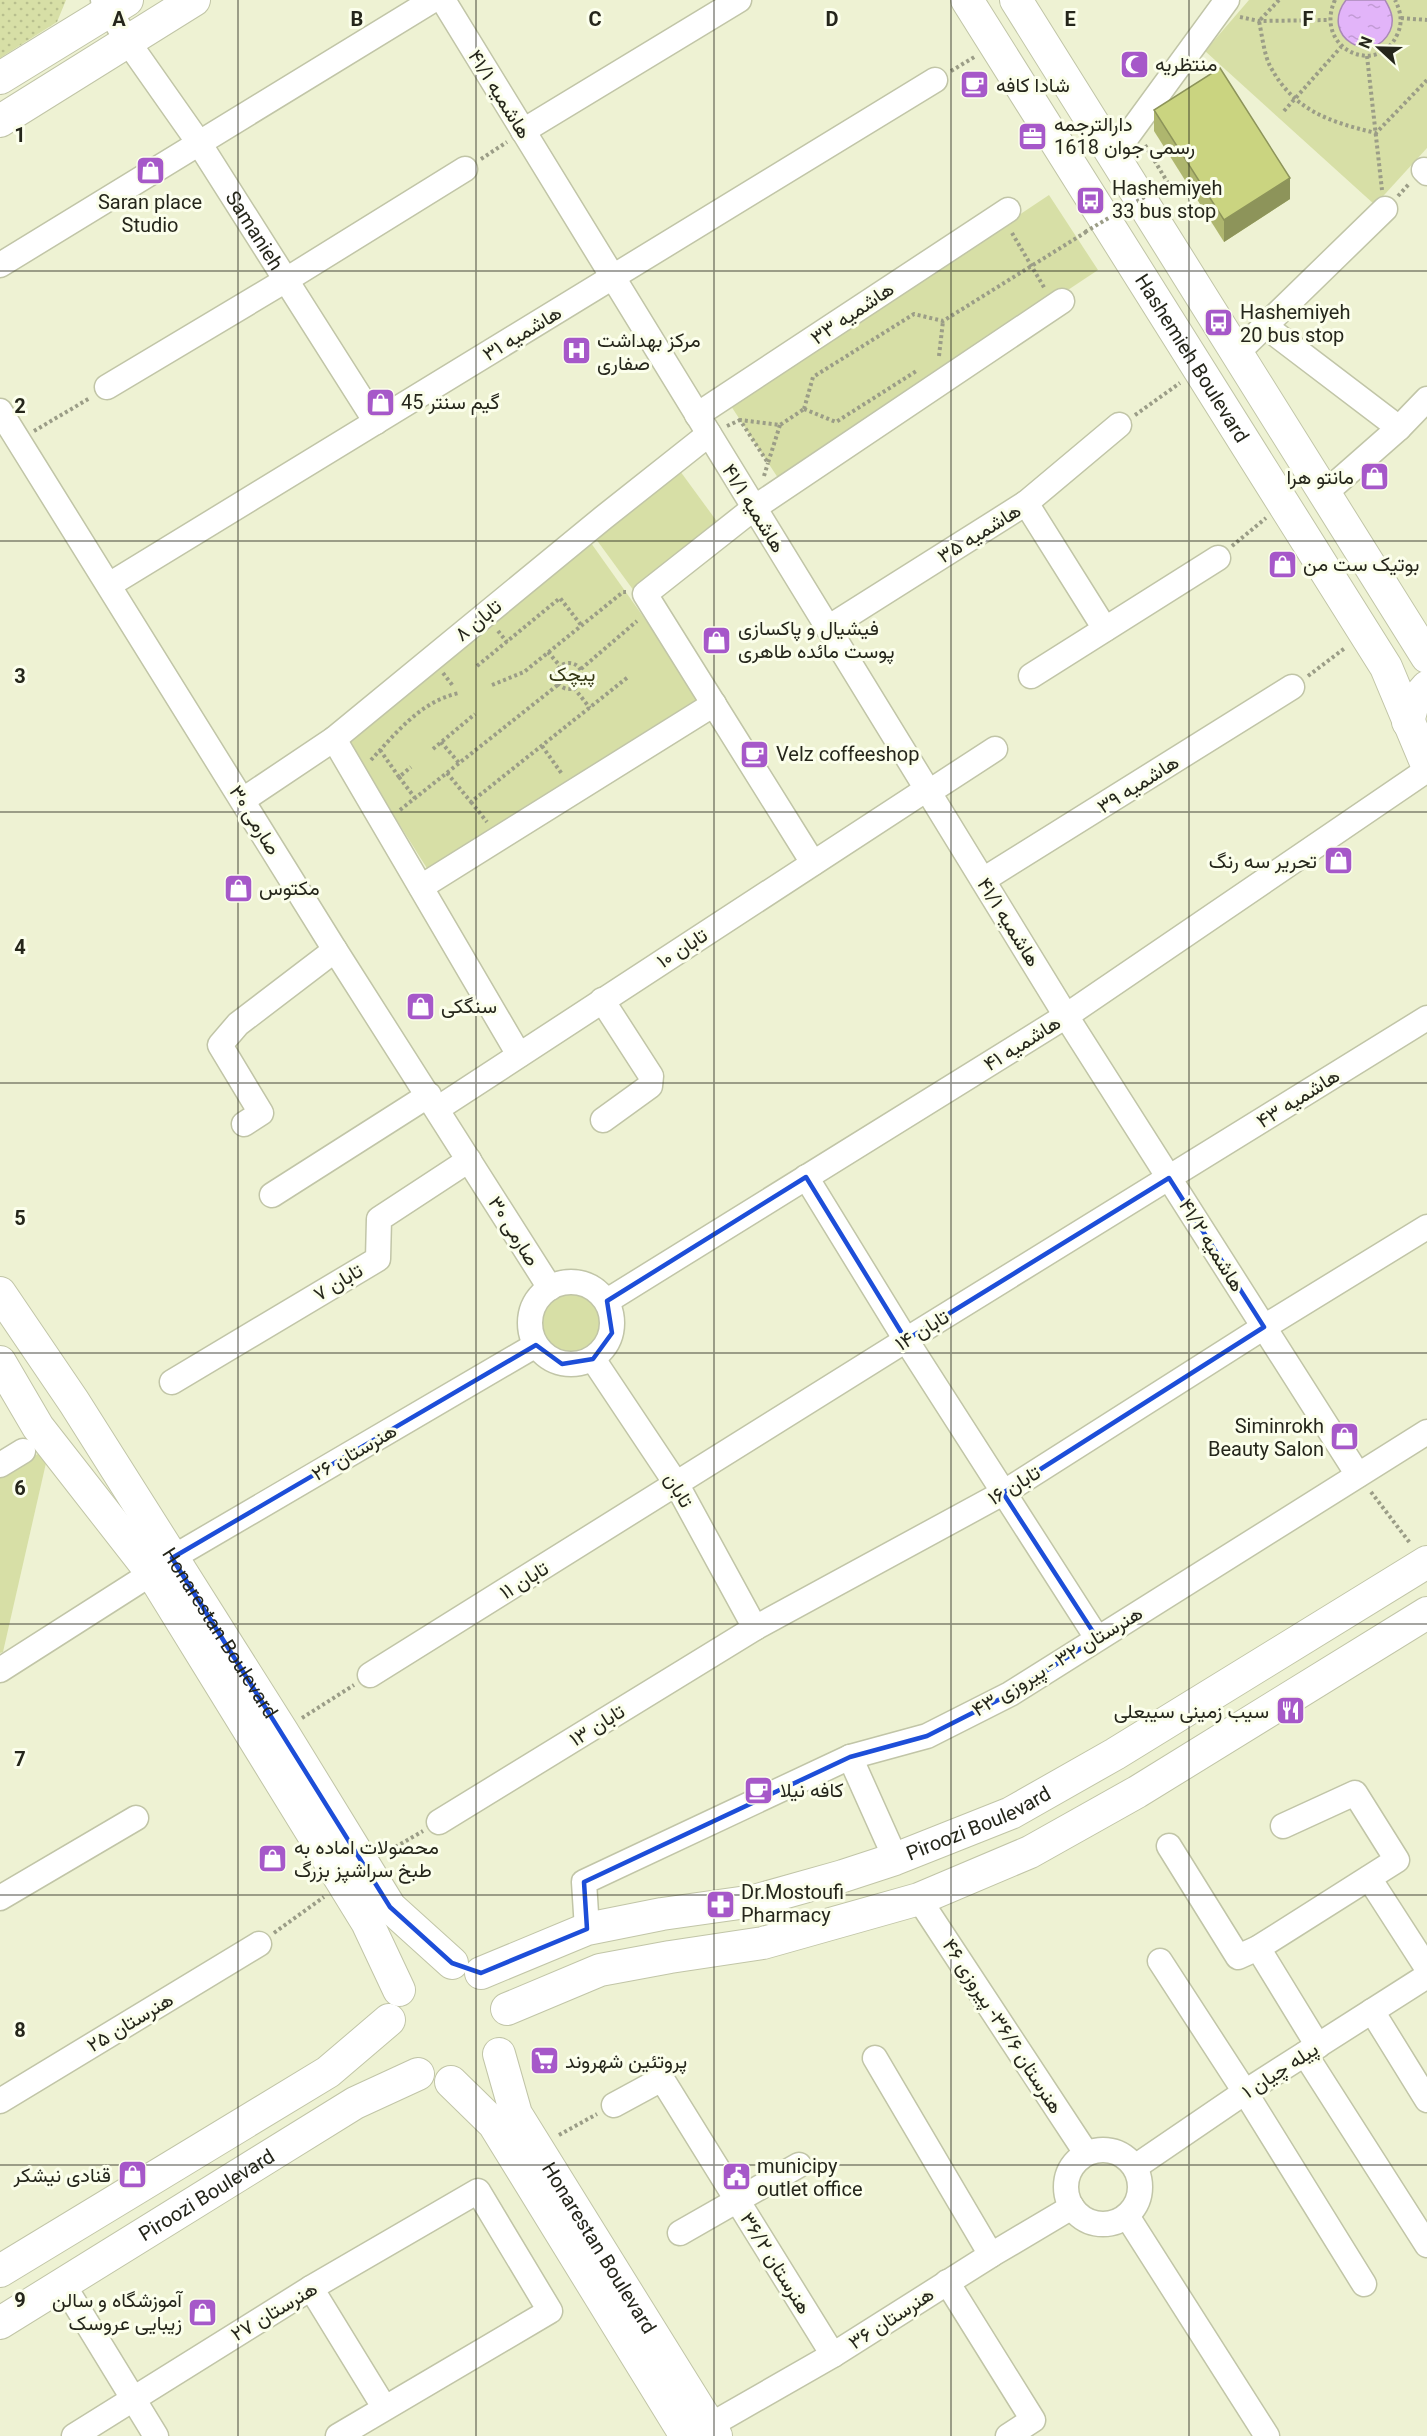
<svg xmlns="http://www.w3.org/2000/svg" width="1427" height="2436" font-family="Roboto,Vazirmatn,sans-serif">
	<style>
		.green { fill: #d7dfa6 }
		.garden { fill: url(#garden-dots) }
		.water { fill: url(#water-ripples); stroke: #a989b6; stroke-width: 1.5 }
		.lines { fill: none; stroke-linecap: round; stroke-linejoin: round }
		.minor-casing { stroke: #c1c5a7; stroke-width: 27 }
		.major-casing { stroke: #c1c5a7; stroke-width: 34 }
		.path { stroke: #9b9d87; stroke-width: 4; stroke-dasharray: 3 3; stroke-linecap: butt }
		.minor { stroke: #fff; stroke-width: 24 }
		.major { stroke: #fff; stroke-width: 32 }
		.path-bridge { stroke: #9b9d87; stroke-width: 4; stroke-dasharray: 3 3; stroke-linecap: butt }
		.wall { fill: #aeb66e }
		.shaded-wall { fill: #8d945a }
		.building { fill: #cad480; stroke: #8d945a; stroke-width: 1.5 }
		.marked { fill: none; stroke: #1d4ed8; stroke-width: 4.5; stroke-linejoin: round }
		.grid { fill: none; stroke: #25261b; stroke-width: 1.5; stroke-opacity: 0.55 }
		.labels { text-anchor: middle; stroke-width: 6; stroke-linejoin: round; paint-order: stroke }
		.poi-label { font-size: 20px; fill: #25261b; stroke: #fbfeeb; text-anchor: start }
		.street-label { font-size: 20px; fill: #25261b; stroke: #fbfeeb }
		.park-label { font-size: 20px; fill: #353814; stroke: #fbfeeb }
		.grid-label { font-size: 20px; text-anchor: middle; font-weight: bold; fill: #25261b; stroke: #fbfeeb; stroke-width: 6; stroke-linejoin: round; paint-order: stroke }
	</style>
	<defs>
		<pattern id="garden-dots" width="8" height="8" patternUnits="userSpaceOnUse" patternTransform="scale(1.5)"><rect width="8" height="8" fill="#d7dfa6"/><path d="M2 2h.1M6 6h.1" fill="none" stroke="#b8bf8e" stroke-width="1.8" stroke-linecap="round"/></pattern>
		<pattern id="water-ripples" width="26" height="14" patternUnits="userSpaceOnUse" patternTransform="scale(1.5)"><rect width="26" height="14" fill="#e2b4f9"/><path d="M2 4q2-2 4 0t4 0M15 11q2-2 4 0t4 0" fill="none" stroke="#c29bd5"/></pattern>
	</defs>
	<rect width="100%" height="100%" fill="#eef2d3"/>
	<g class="green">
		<polygon points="1249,0 1427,0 1427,148 1375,205 1205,51"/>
		<polygon points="1049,195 1098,270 780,481 731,406"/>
		<polygon points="680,471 721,527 634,591 596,539"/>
		<polygon points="591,543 701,698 428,870 347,741"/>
		<circle cx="571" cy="1323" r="30"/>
		<polygon points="41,1452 46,1463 3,1652 0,1653 0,1477"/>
	</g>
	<polygon class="garden" points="0,0 66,0 57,22 0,58"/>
	<path class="water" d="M1346,0H1385C1391,10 1395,20 1390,31C1373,67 1318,37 1346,0Z"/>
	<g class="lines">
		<defs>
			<g id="minor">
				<path id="s1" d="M103,0L128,42L199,143L376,422"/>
				<polyline points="443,0 1066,1016 1358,1475"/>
				<polyline points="523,131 739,0"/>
				<polyline points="1113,156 1227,0"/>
				<polyline points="1424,170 1427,173"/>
				<polyline points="0,265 433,0"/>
				<polyline points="1265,326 1399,428"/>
				<polyline points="1237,353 1385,209"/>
				<polyline points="107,387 286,280 465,169"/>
				<polyline points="0,411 335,950 550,1288"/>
				<polyline points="697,415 1008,210"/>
				<polyline points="1324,494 1399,428 1427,399"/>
				<polyline points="1026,503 1105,629"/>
				<polyline points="109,585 935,80"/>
				<polyline points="828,628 1026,503 1119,425"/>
				<polyline points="1031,676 1218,558"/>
				<polyline points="334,739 519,1055"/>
				<polyline points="929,792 995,749"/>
				<polyline points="243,800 334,739 603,518 709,434"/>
				<polyline points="813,863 645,594 754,508 1062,301"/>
				<polyline points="983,880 1292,687"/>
				<polyline points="421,887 714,704"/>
				<polyline points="602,1000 651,1076 650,1086 603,1120"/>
				<polyline points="437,1109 927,789"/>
				<polyline points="244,1124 261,1113 220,1045 238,1024 335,950"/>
				<polyline points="806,1177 906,1340 1097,1638"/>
				<polyline points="272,1195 429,1095"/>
				<circle cx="571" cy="1323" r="41"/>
				<polyline points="607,1301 1066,1016 1427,770"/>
				<polyline points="593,1359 677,1485 755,1628"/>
				<polyline points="172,1382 378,1259 379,1219 469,1160"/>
				<polyline points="0,1465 23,1451"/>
				<polyline points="172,1558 536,1345"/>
				<polyline points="0,1670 152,1573"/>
				<polyline points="370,1675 906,1340 1427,1018"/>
				<polyline points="850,1757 889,1844"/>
				<polyline points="439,1822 755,1628 1003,1493 1264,1327 1427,1227"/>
				<polyline points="1169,1846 1238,1957 1258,1948 1397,1860 1355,1793 1283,1826"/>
				<polyline points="1369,1878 1427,1968"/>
				<polyline points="0,1898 136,1818"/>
				<polyline points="919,1899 1086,2153"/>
				<polyline points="587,1929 584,1882 850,1757 927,1736 1010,1694 1427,1432"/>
				<polyline points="1258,1948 1318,2046"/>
				<polyline points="1160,1961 1245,2092 1364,2284"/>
				<polyline points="1372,2011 1427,2100"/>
				<polyline points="1305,2054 1427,2245"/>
				<polyline points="875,2058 991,2255"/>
				<polyline points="0,2101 259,1944"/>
				<polyline points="614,2105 662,2079 833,2355"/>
				<circle cx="1103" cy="2187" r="37"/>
				<polyline points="1135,2167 1245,2092 1427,1976"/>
				<polyline points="1127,2216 1267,2436"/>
				<polyline points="680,2233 799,2165"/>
				<polyline points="947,2282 1033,2420 1008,2436"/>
				<polyline points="63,2284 156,2436"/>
				<polyline points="311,2288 384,2407"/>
				<polyline points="709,2426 833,2355 991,2255 1072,2207"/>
				<polyline points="74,2436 311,2288 478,2191 550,2311 338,2436"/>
			</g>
			<g id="major">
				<path id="s2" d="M967,0L1386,667L1427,765"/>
				<polyline points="1016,0 1427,657"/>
				<polyline points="0,78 127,0"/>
				<polyline points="0,121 194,0"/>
				<polyline points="1408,722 1413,703 1427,687"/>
				<path id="s3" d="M0,1293L74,1402L282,1731L390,1907L452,1963"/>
				<polyline points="0,1362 38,1427 152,1573 367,1922 399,1990"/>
				<path id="s4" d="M481,1973L587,1929L662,1914L754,1901L843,1876L895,1859L1011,1813L1115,1754L1427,1562"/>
				<polyline points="507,2009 600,1970 670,1957 763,1943 919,1899 1030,1852 1137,1792 1427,1613"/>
				<path id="s5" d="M499,2054L516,2114L716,2436"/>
				<polyline points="451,2082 494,2124 686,2436"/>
				<polyline points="0,2271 328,2072 389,2020"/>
				<path id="s6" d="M0,2323L355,2103L418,2074"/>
			</g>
		</defs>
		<use href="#minor" class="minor-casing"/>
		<use href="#major" class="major-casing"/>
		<g class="path">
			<path d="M1279,0L1259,21C1262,35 1264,54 1270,66C1294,111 1330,122 1376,133L1427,80"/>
			<path d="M1335,0C1313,48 1377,78 1397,35C1403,23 1401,12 1395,0"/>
			<polyline points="1240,17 1259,21 1329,20"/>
			<polyline points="1401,18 1427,20"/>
			<polyline points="1367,56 1382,190"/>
			<polyline points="951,71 976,56"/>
			<polyline points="1284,111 1341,47"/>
			<polyline points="1145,145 1168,183"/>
			<polyline points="481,159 507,142"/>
			<polyline points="1398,196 1409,184"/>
			<polyline points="1012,233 1045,289"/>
			<polyline points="939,356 943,321"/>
			<polyline points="804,409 813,377 914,314 943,321 1086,232"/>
			<polyline points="804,409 836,422 918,370"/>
			<polyline points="1135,415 1180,383"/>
			<polyline points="780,425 768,463 740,420 780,425 804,409"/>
			<polyline points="727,426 740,420"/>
			<polyline points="34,431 90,398"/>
			<polyline points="764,476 768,463"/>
			<polyline points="1232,546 1266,518"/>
			<polyline points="498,631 507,642"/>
			<polyline points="548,652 560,666"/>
			<circle cx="569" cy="676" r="13"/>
			<polyline points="477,666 560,598 581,625"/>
			<polyline points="581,669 637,621"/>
			<polyline points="443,673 453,686"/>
			<polyline points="1308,676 1345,648"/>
			<polyline points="492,685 524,672 623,592 626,592"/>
			<polyline points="574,688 590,708"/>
			<polyline points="441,742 459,763"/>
			<polyline points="542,746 562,774"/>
			<polyline points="433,749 475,714"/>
			<polyline points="380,750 399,777 411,767"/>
			<path d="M371,760C396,733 421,701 459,693"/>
			<polyline points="447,773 471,802 628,677"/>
			<polyline points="399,777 415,798"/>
			<polyline points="471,802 487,822"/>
			<polyline points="400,810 559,684"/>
			<polyline points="1371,1492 1410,1543"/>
			<polyline points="302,1718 354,1685"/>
			<polyline points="385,1853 423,1831"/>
			<polyline points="274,1933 324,1897"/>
			<polyline points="559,2135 597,2114"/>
		</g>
		<use href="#minor" class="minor"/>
		<use href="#major" class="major"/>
		<polyline class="path-bridge" points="1085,232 1168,183"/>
	</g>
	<polygon class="wall" points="1154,110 1290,199 1224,242 1154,131"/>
	<polygon class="shaded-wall" points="1290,178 1290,199 1224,242 1224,220"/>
	<polygon class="building" points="1220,68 1290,178 1224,220 1154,110"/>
	<path class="marked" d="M806,1177L906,1340L1169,1178L1264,1327L1003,1493L1097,1638L1010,1694L927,1736L850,1757L584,1882L587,1929L481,1973L452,1963L390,1907L172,1558L536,1345L562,1364L593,1359L612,1333L607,1301Z"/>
	<path class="grid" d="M238,0V2436M476,0V2436M714,0V2436M951,0V2436M1189,0V2436M0,271H1427M0,541H1427M0,812H1427M0,1083H1427M0,1353H1427M0,1624H1427M0,1895H1427M0,2165H1427"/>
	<defs>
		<symbol id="mosque-square" viewBox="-11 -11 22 22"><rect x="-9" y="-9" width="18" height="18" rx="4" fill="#a658c9" stroke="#fbfeeb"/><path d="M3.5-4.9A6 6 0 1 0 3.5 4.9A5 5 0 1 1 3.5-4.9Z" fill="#fff"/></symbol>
		<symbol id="cafe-square" viewBox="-11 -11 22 22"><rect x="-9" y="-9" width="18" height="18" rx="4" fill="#a658c9" stroke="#fbfeeb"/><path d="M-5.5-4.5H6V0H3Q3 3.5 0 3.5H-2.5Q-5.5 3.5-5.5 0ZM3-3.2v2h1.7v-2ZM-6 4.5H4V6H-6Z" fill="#fff"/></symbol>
		<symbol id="office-square" viewBox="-11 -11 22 22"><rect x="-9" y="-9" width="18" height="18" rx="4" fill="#a658c9" stroke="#fbfeeb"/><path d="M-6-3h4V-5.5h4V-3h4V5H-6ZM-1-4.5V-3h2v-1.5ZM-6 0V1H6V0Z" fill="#fff"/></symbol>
		<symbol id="shop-square" viewBox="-11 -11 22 22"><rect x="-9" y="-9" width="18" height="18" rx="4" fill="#a658c9" stroke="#fbfeeb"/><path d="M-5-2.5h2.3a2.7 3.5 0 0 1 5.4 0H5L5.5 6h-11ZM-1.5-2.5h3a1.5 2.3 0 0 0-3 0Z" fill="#fff"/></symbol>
		<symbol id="bus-square" viewBox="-11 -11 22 22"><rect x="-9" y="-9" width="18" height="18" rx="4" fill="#a658c9" stroke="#fbfeeb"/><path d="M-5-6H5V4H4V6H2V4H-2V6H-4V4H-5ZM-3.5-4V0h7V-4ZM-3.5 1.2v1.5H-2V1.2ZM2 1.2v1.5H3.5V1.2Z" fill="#fff"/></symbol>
		<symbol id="hospital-square" viewBox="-11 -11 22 22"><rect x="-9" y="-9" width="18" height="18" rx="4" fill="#a658c9" stroke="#fbfeeb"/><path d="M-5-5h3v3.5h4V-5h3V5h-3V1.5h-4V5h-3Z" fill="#fff"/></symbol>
		<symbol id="restaurant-square" viewBox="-11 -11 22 22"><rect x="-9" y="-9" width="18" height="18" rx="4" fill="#a658c9" stroke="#fbfeeb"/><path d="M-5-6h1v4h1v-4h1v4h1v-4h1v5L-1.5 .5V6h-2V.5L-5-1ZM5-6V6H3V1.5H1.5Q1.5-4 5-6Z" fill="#fff"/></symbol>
		<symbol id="pharmacy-square" viewBox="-11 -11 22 22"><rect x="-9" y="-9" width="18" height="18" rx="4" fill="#a658c9" stroke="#fbfeeb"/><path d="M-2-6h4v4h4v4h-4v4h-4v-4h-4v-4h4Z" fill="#fff"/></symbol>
		<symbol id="supermarket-square" viewBox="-11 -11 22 22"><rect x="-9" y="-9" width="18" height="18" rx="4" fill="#a658c9" stroke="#fbfeeb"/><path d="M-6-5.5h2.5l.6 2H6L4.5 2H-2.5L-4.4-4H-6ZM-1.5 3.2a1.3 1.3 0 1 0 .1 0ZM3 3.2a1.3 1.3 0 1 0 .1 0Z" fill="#fff"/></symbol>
		<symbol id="civic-square" viewBox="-11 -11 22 22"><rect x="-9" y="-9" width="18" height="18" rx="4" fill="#a658c9" stroke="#fbfeeb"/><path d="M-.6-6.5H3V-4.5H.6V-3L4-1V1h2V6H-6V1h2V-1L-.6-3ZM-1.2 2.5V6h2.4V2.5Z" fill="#fff"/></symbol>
	</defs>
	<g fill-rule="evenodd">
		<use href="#mosque-square" x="1118" y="48" width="33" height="33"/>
		<use href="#cafe-square" x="958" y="68" width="33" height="33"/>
		<use href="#office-square" x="1016" y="120" width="33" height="33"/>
		<use href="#shop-square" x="134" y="154" width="33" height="33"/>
		<use href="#bus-square" x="1074" y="184" width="33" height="33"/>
		<use href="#bus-square" x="1202" y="306" width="33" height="33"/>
		<use href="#hospital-square" x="560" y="334" width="33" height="33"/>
		<use href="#shop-square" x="364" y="386" width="33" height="33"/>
		<use href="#shop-square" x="1358" y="460" width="33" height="33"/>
		<use href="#shop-square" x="1266" y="548" width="33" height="33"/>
		<use href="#shop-square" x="700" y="624" width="33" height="33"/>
		<use href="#cafe-square" x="738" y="738" width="33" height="33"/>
		<use href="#shop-square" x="1322" y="844" width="33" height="33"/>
		<use href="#shop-square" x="222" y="872" width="33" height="33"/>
		<use href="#shop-square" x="404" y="990" width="33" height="33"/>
		<use href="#shop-square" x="1328" y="1420" width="33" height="33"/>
		<use href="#restaurant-square" x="1274" y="1694" width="33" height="33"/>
		<use href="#cafe-square" x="742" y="1774" width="33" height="33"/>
		<use href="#shop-square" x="256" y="1842" width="33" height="33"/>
		<use href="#pharmacy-square" x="704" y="1888" width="33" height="33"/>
		<use href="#supermarket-square" x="528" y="2044" width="33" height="33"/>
		<use href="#shop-square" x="116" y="2158" width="33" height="33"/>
		<use href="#civic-square" x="720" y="2160" width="33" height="33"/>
		<use href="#shop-square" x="186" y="2296" width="33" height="33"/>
	</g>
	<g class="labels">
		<g class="poi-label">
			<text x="1155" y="71">منتظریه</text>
			<text x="996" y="92">شادا کافه</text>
			<text x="1054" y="131">دارالترجمه<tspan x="1054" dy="23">رسمی جوان 1618</tspan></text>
			<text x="1112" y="195">Hashemiyeh<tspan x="1112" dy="23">33 bus stop</tspan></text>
			<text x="150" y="209" text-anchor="middle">Saran place<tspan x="150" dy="23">Studio</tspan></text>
			<text x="1240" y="319">Hashemiyeh<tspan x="1240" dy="23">20 bus stop</tspan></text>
			<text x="597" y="347">مرکز بهداشت<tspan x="597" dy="23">صفاری</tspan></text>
			<text x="401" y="409">گیم سنتر 45</text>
			<text x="1354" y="484" text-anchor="end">مانتو هرا</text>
			<text x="1303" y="571">بوتیک ست من</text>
			<text x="738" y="635">فیشیال و پاکسازی<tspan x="738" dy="23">پوست مائده طاهری</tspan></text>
			<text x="776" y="761">Velz coffeeshop</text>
			<text x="1317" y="868" text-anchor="end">تحریر سه رنگ</text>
			<text x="259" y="895">مکتوس</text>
			<text x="441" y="1013">سنگکی</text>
			<text x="1324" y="1433" text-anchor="end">Siminrokh<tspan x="1324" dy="23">Beauty Salon</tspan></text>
			<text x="1269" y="1718" text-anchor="end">سیب زمینی سیبعلی</text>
			<text x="780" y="1797">کافه نیلا</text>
			<text x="294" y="1854">محصولات اماده به<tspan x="294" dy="23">طبخ سراشپز بزرگ</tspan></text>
			<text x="741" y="1899">Dr.Mostoufi<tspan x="741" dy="23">Pharmacy</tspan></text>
			<text x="565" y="2068">پروتئین شهروند</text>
			<text x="757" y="2173">municipy<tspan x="757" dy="23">outlet office</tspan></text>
			<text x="111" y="2182" text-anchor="end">قنادی نیشکر</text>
			<text x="182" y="2307" text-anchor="end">آموزشگاه و سالن<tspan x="182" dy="23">زیبایی عروسک</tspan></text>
		</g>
		<g class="street-label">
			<text transform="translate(500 94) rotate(58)" y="7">هاشمیه ۴۱/۱</text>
			<text dy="7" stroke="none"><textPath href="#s1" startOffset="276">Samanieh</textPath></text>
			<text transform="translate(852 313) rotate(-34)" y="7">هاشمیه ۳۳</text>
			<text transform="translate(522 333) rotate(-31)" y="7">هاشمیه ۳۱</text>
			<text dy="7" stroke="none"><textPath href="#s2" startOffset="423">Hashemieh Boulevard</textPath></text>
			<text transform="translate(754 508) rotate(58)" y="7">هاشمیه ۴۱/۱</text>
			<text transform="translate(979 533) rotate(-32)" y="7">هاشمیه ۳۵</text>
			<text transform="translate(478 620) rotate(-39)" y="7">تابان ۸</text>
			<text transform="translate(1138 784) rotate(-32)" y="7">هاشمیه ۳۹</text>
			<text transform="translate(255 820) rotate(58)" y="7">صارمی ۳۰</text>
			<text transform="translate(1009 922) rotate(58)" y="7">هاشمیه ۴۱/۱</text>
			<text transform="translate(682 948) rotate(-33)" y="7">تابان ۱۰</text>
			<text transform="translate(1022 1043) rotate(-32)" y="7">هاشمیه ۴۱</text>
			<text transform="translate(1298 1098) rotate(-32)" y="7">هاشمیه ۴۳</text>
			<text transform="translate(514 1231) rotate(58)" y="7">صارمی ۳۰</text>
			<text transform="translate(1212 1245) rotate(58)" y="7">هاشمیه ۴۱/۲</text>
			<text transform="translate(338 1282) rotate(-31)" y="7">تابان ۷</text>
			<text transform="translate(922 1330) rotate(-32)" y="7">تابان ۱۴</text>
			<text transform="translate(354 1452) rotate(-30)" y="7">هنرستان ۲۶</text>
			<text transform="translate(1014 1485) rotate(-31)" y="7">تابان ۱۶</text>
			<text transform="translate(679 1490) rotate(59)" y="7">تابان</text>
			<text transform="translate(524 1580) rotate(-32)" y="7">تابان ۱۱</text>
			<text dy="7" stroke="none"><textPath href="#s3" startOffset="405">Honarestan Boulevard</textPath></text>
			<text transform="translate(1057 1661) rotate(-31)" y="7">هنرستان ۳۲ - پیروزی ۴۳</text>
			<text transform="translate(597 1725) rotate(-32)" y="7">تابان ۱۳</text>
			<text dy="7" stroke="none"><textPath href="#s4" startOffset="522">Piroozi Boulevard</textPath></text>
			<text transform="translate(130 2022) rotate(-31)" y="7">هنرستان ۲۵</text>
			<text transform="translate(1003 2026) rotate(57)" y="7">هنرستان ۳۶/۶- پیروزی ۴۶</text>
			<text transform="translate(1280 2070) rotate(-33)" y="7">پیله چیان ۱</text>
			<text dy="7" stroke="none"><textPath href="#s6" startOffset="243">Piroozi Boulevard</textPath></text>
			<text dy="7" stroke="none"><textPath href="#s5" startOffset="220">Honarestan Boulevard</textPath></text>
			<text transform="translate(776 2263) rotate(58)" y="7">هنرستان ۳۶/۲</text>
			<text transform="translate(274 2311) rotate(-31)" y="7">هنرستان ۲۷</text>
			<text transform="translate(891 2318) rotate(-33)" y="7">هنرستان ۳۶</text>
		</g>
		<g class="park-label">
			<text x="572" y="681">پیچک</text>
		</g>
	</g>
	<g class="grid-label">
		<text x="119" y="26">A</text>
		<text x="357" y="26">B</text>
		<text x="595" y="26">C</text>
		<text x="832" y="26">D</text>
		<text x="1070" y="26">E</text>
		<text x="1308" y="26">F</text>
		<text x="20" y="142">1</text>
		<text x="20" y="413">2</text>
		<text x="20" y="683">3</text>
		<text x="20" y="954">4</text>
		<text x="20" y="1225">5</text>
		<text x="20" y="1495">6</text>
		<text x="20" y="1766">7</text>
		<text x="20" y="2037">8</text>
		<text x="20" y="2307">9</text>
	</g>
	<g transform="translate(1379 48) rotate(292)" stroke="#fbfeeb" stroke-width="4.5" paint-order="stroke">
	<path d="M0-4.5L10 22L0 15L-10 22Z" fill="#25261b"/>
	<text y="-9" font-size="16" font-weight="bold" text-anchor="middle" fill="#25261b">N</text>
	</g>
</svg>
